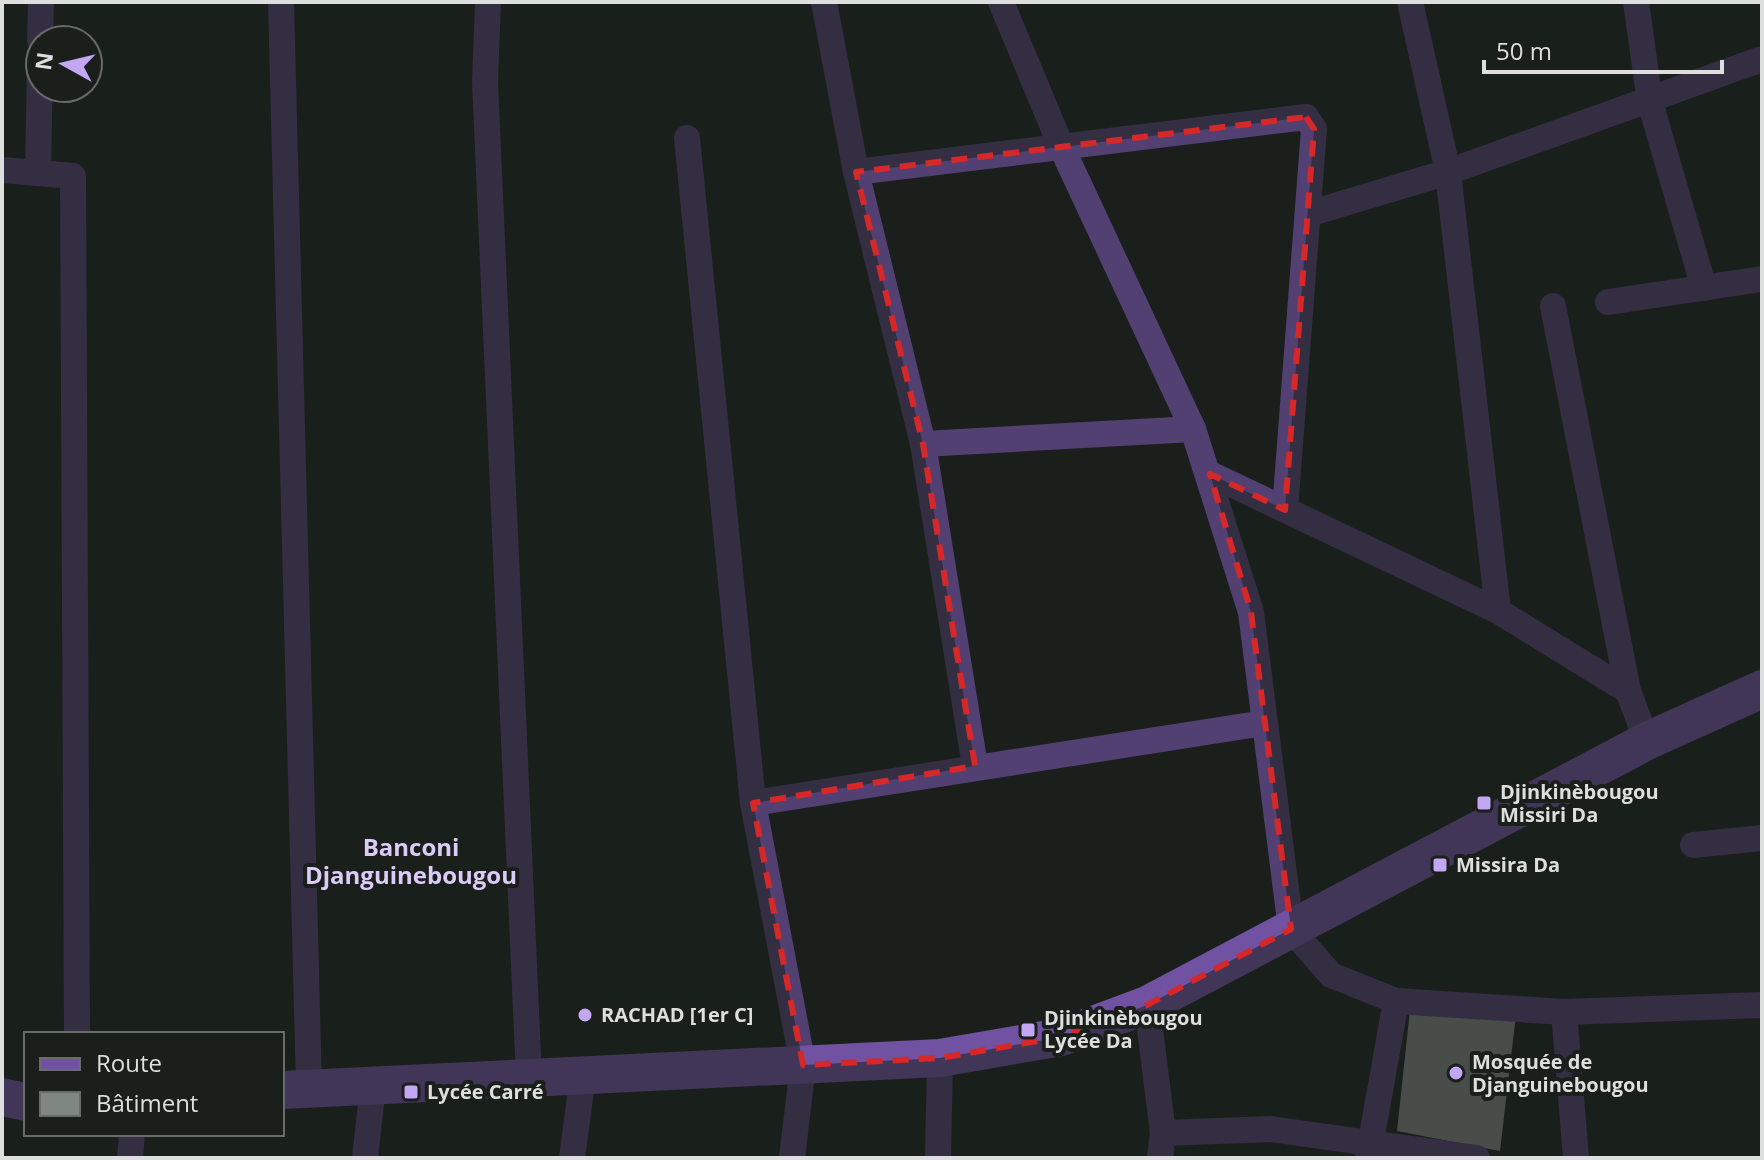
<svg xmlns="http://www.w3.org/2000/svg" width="1764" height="1160" font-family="'Open Sans',sans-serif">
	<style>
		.building { fill: #808682 }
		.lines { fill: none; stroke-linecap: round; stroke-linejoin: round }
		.street { stroke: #534072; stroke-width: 26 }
		.secondary { stroke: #7152a2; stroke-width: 38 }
		.marked { fill: none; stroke: #d62828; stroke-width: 6; stroke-dasharray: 16 10; stroke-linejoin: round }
		.poi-dot { fill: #c2a8f2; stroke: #1a1f1c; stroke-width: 3 }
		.labels { text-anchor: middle; stroke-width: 8; stroke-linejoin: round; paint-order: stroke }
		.poi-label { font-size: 20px; font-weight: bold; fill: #dcdfdd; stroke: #1a1f1c; text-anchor: start }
		.quarter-label { font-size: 24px; font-weight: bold; fill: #daccf6; stroke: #1a1f1c }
	</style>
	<rect width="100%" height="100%" fill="#1a1f1c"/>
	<polygon class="building" points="1410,1010 1516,1015 1500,1151 1397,1131"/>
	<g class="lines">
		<g class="street">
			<polyline points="281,2 309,1088"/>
			<polyline points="488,2 485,82 529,1078"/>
			<polyline points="824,2 856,172 923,444 975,766"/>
			<polyline points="1001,2 1061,146 1193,429 1251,612 1291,929 1331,975 1396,1001 1564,1012 1762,1005"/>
			<polyline points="1410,2 1448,172 1498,611"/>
			<polyline points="1636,2 1650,102 1704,288"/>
			<polyline points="40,40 41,2"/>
			<polyline points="687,138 753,803 803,1065 792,1158"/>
			<polyline points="2,170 73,176 77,1034"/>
			<polyline points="856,172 1306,117 1314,129 1285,510"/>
			<polyline points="38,173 40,64"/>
			<polyline points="1308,214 1448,172 1762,59"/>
			<polyline points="1608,302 1762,279"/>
			<polyline points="1553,306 1628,691"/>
			<polyline points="923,444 1193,429"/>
			<polyline points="1210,474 1498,611 1628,691 1647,741"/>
			<polyline points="753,803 1264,723"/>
			<polyline points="1693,845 1762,838"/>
			<polyline points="1147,1005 1163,1133 1160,1158"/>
			<polyline points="1564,1012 1576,1158"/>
			<polyline points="1163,1133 1271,1129 1477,1158"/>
			<polyline points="130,1158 132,1134"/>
			<polyline points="365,1158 373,1085"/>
			<polyline points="572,1158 583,1075"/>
			<polyline points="938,1158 940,1058"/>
			<polyline points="1368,1158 1396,1001"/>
		</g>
		<g class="secondary">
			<polyline points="282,1090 940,1058 1061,1037 1147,1005 1647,741 1762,689"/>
			<polyline points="2,1097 26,1102"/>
		</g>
	</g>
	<path d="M0 0H1764V1160H0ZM1306,117L1314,129L1285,510L1210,474L1251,612L1291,929L1147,1005L1061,1037L940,1058L803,1065L753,803L975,766L923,444L856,172Z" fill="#1a1f1c" fill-opacity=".55" fill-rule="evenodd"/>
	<path class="marked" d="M1306,117L1314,129L1285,510L1210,474L1251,612L1291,929L1147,1005L1061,1037L940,1058L803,1065L753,803L975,766L923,444L856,172Z"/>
	<g class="poi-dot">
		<rect x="1476" y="795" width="16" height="16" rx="4"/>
		<rect x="1432" y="857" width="16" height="16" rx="4"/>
		<circle cx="585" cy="1015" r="8"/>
		<rect x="1020" y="1022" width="16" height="16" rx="4"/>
		<circle cx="1456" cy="1073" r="8"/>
		<rect x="403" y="1084" width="16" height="16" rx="4"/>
	</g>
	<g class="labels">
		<g class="poi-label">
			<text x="1500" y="799">Djinkinèbougou<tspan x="1500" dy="23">Missiri Da</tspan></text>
			<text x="1456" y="872">Missira Da</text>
			<text x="601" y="1022">RACHAD [1er C]</text>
			<text x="1044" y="1025">Djinkinèbougou<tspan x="1044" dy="23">Lycée Da</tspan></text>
			<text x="1472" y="1069">Mosquée de<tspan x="1472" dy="23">Djanguinebougou</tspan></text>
			<text x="427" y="1099">Lycée Carré</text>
		</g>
		<g class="quarter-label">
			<text x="411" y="856">Banconi<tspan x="411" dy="28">Djanguinebougou</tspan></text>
		</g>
	</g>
	<rect width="1764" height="1160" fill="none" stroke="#dcdfdd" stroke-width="8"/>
	<rect x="24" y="1032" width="260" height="104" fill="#1a1f1c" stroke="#686c69" stroke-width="2"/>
	<rect x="40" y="1058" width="40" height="12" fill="#7152a2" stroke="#686c69" stroke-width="2"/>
	<text x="96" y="1072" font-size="24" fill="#dcdfdd">Route</text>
	<rect x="40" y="1092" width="40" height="24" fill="#808682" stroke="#686c69" stroke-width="2"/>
	<text x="96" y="1112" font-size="24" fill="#dcdfdd">Bâtiment</text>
	<g transform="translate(64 64) rotate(278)"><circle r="38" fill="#1a1f1c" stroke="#686c69" stroke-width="2"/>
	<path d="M0-6L14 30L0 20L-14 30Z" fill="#c2a8f2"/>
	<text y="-12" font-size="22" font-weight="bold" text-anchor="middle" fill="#dcdfdd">N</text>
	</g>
	<path d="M1484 60v12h238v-12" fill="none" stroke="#dcdfdd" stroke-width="4"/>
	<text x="1496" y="60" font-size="24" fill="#dcdfdd" stroke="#1a1f1c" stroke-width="6" paint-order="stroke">50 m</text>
</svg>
